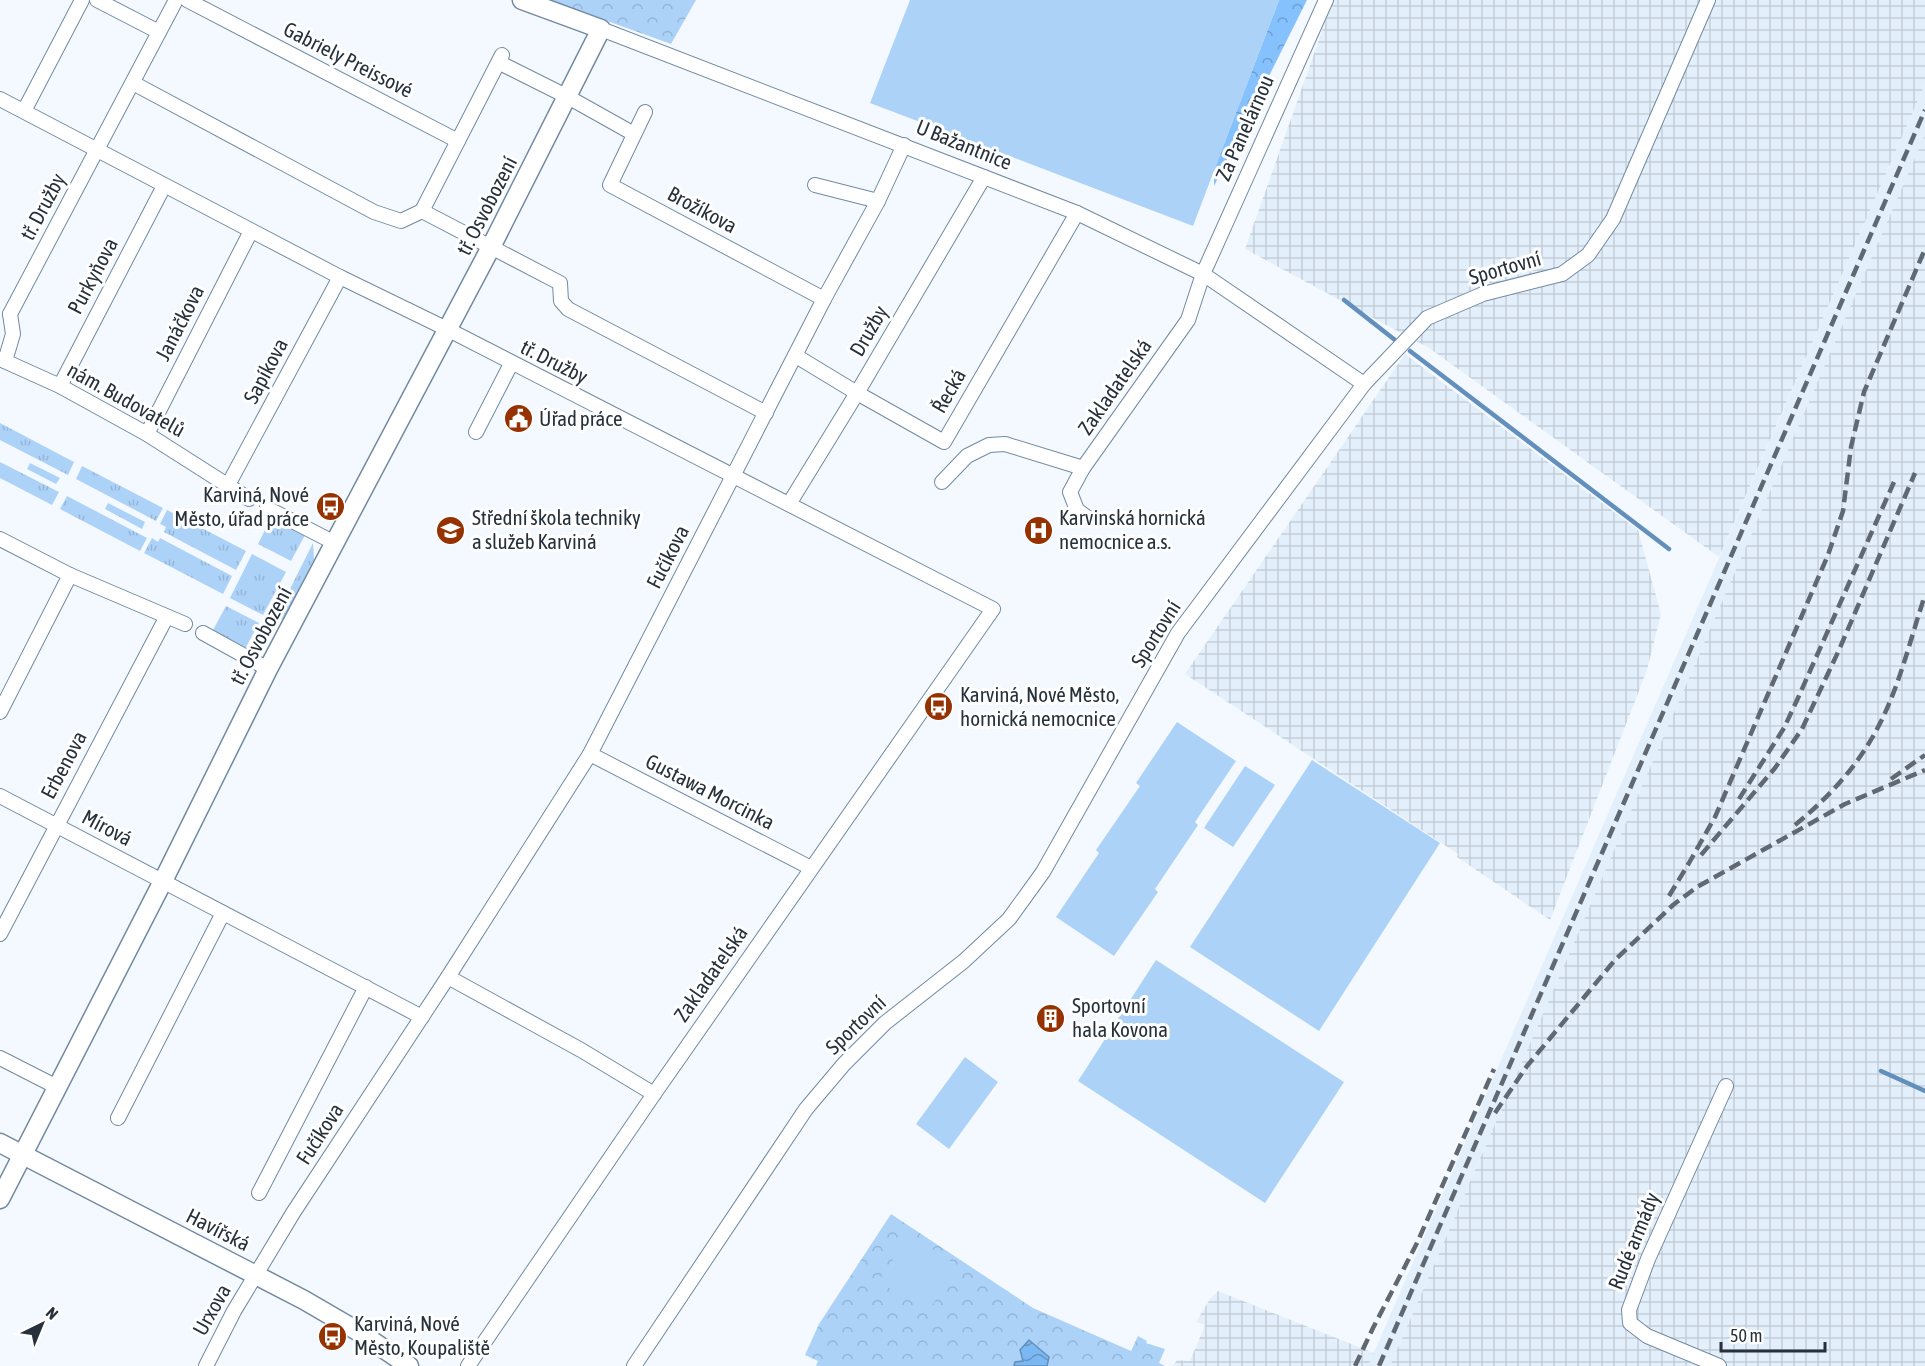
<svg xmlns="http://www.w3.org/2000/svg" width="1925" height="1366" font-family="'Asap Condensed',sans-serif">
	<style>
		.built { fill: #e3f0fc }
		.industrial { fill: url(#industrial-grid) }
		.grass { fill: url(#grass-tufts) }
		.forest { fill: url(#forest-crowns) }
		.park { fill: url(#park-crowns) }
		.garden { fill: #add2f8 }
		.water { fill: url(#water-waves); stroke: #628fbb; stroke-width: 1.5 }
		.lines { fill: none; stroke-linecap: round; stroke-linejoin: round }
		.stream { stroke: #628fbb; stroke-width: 4.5 }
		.street-casing { stroke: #728aa1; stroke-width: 16 }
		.secondary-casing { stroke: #728aa1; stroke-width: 21 }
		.street { stroke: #fff; stroke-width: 14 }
		.secondary { stroke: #fff; stroke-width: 18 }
		.rail { stroke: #606871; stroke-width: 4.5; stroke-dasharray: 12 6; stroke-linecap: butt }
		.labels { text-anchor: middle; stroke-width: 6; stroke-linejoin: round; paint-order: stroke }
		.street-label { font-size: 21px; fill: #27313b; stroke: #fff }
		.poi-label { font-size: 21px; fill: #27313b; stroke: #fff; text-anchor: start }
	</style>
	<defs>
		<pattern id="industrial-grid" width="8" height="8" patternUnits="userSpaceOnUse" patternTransform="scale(1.5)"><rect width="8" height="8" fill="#e3f0fc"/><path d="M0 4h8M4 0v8" fill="none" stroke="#c3ced9"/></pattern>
		<pattern id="grass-tufts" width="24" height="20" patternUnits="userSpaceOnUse" patternTransform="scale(1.5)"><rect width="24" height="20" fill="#add2f8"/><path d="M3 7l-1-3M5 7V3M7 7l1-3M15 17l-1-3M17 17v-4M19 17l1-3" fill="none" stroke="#95b5d6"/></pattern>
		<pattern id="forest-crowns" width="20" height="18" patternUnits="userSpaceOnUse" patternTransform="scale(1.5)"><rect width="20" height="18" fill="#85c2fd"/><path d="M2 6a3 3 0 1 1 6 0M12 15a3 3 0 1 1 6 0" fill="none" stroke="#6d9ece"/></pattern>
		<pattern id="park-crowns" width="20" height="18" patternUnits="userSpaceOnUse" patternTransform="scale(1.5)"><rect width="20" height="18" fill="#add2f8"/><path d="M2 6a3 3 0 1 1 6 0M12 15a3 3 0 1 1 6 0" fill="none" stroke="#95b5d6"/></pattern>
		<pattern id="water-waves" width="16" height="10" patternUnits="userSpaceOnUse" patternTransform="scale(1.5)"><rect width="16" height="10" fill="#7bb7f2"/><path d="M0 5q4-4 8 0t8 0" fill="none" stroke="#6595c5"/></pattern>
	</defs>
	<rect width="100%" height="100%" fill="#f4f9ff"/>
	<polygon class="built" points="1925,84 1925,136 1390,1366 1368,1366"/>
	<g class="industrial">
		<polygon points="1333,0 1925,0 1925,84 1719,557 1429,348 1245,249"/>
		<polygon points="1925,135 1925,1366 1390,1366 1745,549"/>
		<polygon points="1405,354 1638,530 1661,614 1647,670 1550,920 1457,857 1458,854 1185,674"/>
		<polygon points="1218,1291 1374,1353 1368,1366 1173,1366 1177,1360 1190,1361 1205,1325 1196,1322 1210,1299"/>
	</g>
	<g class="grass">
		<polygon points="0,423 74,462 68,475 0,440"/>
		<polygon points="0,462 59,492 52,505 0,478"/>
		<polygon points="30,463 60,478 56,484 27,469"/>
		<polygon points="82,466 163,508 156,521 76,479"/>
		<polygon points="67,496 147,538 140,551 60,509"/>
		<polygon points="108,503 145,522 142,529 105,509"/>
		<polygon points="167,510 246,551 236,570 164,532 166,527 160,524"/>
		<polygon points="271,518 305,535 291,561 258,544"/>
		<polygon points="152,538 158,542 160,538 232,576 223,594 144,553"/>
		<polygon points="313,543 314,559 283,620 276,617"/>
		<polygon points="252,554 286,572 263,615 230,598"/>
		<polygon points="226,606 259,623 245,649 212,632"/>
	</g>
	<polygon class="forest" points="1279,0 1307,0 1214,186 1214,170"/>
	<g class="park">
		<polygon points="549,0 696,0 671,44"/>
		<polygon points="891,1214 1033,1308 1131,1351 1138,1336 1147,1341 1146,1343 1165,1349 1159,1363 1165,1366 816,1366 818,1361 805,1355 819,1324"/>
	</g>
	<g class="garden">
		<polygon points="910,0 1279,0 1193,226 870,103"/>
		<polygon points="1177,722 1236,761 1195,822 1198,825 1155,889 1158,892 1114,956 1056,917 1099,853 1096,850 1140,786 1136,783"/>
		<polygon points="1312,760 1440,843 1319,1031 1190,947"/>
		<polygon points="1245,766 1275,785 1233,847 1204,828"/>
		<polygon points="1156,960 1344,1082 1265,1203 1078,1081"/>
		<polygon points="965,1057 998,1082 949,1149 916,1124"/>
		<polygon points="909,1234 958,1266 928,1312 879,1281"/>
	</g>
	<polygon class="water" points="1029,1340 1049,1357 1047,1366 1014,1366 1015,1362 1023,1361 1020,1350"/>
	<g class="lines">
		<g class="stream">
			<polyline points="1344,300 1395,340"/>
			<polyline points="1410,351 1669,549"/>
			<polyline points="1881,1071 1925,1091"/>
		</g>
		<defs>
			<g id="street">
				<polyline points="97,0 159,32"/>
				<polyline points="187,0 458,141"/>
				<polyline points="601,29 1077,213 1203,274 1364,384"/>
				<polyline points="500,63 568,97 634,134"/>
				<polyline points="133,83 374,212 401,221 422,211"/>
				<polyline points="0,99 340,277 447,329 993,609 654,1094 468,1366"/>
				<polyline points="24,111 82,0"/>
				<polyline points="645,112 610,185 824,299"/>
				<polyline points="815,185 878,201"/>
				<polyline points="422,211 560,283 561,301 568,309 766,413"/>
				<polyline points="422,211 502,55"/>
				<polyline points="10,314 176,0"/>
				<polyline points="796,356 857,393 944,442 1077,213"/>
				<polyline points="0,359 60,386 147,434 249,499"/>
				<polyline points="5,361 13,334 10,314"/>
				<polyline points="60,386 164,186"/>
				<polyline points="476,432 511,364"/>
				<polyline points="147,434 251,231"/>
				<polyline points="942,482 967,456 989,445 1005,444 1083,468"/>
				<polyline points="228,485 340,277"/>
				<polyline points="789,504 857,393 984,177"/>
				<polyline points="267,508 335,543"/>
				<polyline points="1088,518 1077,510 1070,492 1083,468 1188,320 1203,274 1326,0"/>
				<polyline points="0,539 70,575 185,624"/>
				<polyline points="203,633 268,669"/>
				<polyline points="0,712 70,575"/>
				<polyline points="590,754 811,868"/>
				<polyline points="0,796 422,1017"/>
				<polyline points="0,934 166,618"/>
				<polyline points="448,977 581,1050 654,1094"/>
				<polyline points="0,1058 57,1087"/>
				<polyline points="118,1118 223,913"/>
				<polyline points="259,1193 366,987"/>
				<polyline points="206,1366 234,1311 293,1213 448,977 590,754 824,299 878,201 904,145"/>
				<polyline points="634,1366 806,1109 844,1064 885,1023 964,961 1009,919 1043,872 1178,633 1364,384 1427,318 1483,294 1562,274 1588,255 1613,219 1708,0"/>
				<polyline points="1719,1366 1647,1336 1630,1323 1629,1310 1648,1259 1726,1086"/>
			</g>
			<g id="secondary">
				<polyline points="0,1143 304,1300 359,1332 409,1366"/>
				<polyline points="0,1199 163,881 268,669 491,247 601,29 522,0"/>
			</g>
		</defs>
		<use href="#street" class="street-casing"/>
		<use href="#secondary" class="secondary-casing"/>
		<use href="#street" class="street"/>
		<use href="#secondary" class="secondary"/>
		<g class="rail">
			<polyline points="1891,779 1925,755"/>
			<polyline points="1739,799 1784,728 1798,698 1894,482"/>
			<path d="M1795,825C1827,799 1856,768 1876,731C1899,689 1910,640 1925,595"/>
			<polyline points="1701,855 1775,768 1802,729 1839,650 1915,473"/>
			<polyline points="1669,896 1689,863 1715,817 1828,555 1843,511 1851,447 1864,392 1925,249"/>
			<polyline points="1495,1113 1527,1066 1615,960 1673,905 1697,887 1845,804 1925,770"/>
			<polyline points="1355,1366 1373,1328 1417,1243 1494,1069"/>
			<polyline points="1379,1366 1925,110"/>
		</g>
	</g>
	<defs>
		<symbol id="civic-disc" viewBox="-11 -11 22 22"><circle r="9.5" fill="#963100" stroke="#fff"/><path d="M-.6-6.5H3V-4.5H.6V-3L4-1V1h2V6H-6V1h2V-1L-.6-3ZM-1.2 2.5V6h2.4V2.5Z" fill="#fff"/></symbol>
		<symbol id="bus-disc" viewBox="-11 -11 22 22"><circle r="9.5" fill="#963100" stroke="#fff"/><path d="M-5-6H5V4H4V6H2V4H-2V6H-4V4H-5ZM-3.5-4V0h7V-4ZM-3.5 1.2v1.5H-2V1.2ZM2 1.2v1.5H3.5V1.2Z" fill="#fff"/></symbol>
		<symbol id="school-disc" viewBox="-11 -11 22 22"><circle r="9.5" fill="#963100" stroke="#fff"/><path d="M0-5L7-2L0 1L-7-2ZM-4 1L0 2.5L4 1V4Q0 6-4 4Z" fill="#fff"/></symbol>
		<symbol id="hospital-disc" viewBox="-11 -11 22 22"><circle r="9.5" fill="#963100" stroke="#fff"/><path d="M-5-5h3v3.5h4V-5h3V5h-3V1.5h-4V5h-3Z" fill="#fff"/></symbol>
		<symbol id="building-disc" viewBox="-11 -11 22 22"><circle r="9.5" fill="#963100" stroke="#fff"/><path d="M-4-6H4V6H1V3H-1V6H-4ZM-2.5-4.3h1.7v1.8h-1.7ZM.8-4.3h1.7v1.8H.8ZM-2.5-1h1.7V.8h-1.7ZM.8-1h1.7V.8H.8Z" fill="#fff"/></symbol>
	</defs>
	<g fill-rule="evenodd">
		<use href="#civic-disc" x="502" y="402" width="33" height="33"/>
		<use href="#bus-disc" x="314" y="490" width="33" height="33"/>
		<use href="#school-disc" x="434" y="514" width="33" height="33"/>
		<use href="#hospital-disc" x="1022" y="514" width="33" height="33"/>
		<use href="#bus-disc" x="922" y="690" width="33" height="33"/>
		<use href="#building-disc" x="1034" y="1002" width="33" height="33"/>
		<use href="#bus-disc" x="316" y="1320" width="33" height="33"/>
	</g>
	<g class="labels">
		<g class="street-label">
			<text transform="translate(348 60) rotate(27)" y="7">Gabriely Preissové</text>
			<text transform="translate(1245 128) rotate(-66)" y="7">Za Panelárnou</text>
			<text transform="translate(964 145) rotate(22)" y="7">U Bažantnice</text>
			<text transform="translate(487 206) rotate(-63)" y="7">tř. Osvobození</text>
			<text transform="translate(43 207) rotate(-62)" y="7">tř. Družby</text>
			<text transform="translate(702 210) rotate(28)" y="7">Brožíkova</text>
			<text transform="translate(1505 268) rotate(-16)" y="7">Sportovní</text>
			<text transform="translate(93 276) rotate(-62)" y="7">Purkyňova</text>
			<text transform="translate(180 323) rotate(-63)" y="7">Janáčkova</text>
			<text transform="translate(869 331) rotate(-60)" y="7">Družby</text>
			<text transform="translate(554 362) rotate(27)" y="7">tř. Družby</text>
			<text transform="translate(266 371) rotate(-62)" y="7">Sapíkova</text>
			<text transform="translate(1115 387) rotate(-55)" y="7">Zakladatelská</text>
			<text transform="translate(949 391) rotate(-60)" y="7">Řecká</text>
			<text transform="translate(126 400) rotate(29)" y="7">nám. Budovatelů</text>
			<text transform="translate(668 557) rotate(-63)" y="7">Fučíkova</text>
			<text transform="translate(1156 634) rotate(-58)" y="7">Sportovní</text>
			<text transform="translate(261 636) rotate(-62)" y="7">tř. Osvobození</text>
			<text transform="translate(64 765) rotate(-62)" y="7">Erbenova</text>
			<text transform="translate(710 792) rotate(27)" y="7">Gustawa Morcinka</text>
			<text transform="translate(107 828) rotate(28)" y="7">Mírová</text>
			<text transform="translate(711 974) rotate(-55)" y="7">Zakladatelská</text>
			<text transform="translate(856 1025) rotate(-44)" y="7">Sportovní</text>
			<text transform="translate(320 1134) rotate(-57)" y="7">Fučíkova</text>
			<text transform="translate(218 1230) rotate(27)" y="7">Havířská</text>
			<text transform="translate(1634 1241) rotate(-68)" y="7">Rudé armády</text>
			<text transform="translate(212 1310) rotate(-61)" y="7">Urxova</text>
		</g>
		<g class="poi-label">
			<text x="539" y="426">Úřad práce</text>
			<text x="309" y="502" text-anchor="end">Karviná, Nové<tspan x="309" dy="24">Město, úřad práce</tspan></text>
			<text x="472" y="525">Střední škola techniky<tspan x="472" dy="24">a služeb Karviná</tspan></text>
			<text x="1059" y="525">Karvinská hornická<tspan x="1059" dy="24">nemocnice a.s.</tspan></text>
			<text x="960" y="702">Karviná, Nové Město,<tspan x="960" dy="24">hornická nemocnice</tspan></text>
			<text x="1072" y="1013">Sportovní<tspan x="1072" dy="24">hala Kovona</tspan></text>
			<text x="354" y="1331">Karviná, Nové<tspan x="354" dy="24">Město, Koupaliště</tspan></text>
		</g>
	</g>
	<g transform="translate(42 1324) rotate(43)" stroke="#ffffff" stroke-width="4.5" paint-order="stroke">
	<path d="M0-4.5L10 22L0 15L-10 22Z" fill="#27313b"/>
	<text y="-9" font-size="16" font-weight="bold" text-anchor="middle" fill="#27313b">N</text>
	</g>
	<path d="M1721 1342v9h104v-9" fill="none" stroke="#27313b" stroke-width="3"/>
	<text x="1730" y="1342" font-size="18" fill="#27313b" stroke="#ffffff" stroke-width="4.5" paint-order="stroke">50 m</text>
</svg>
